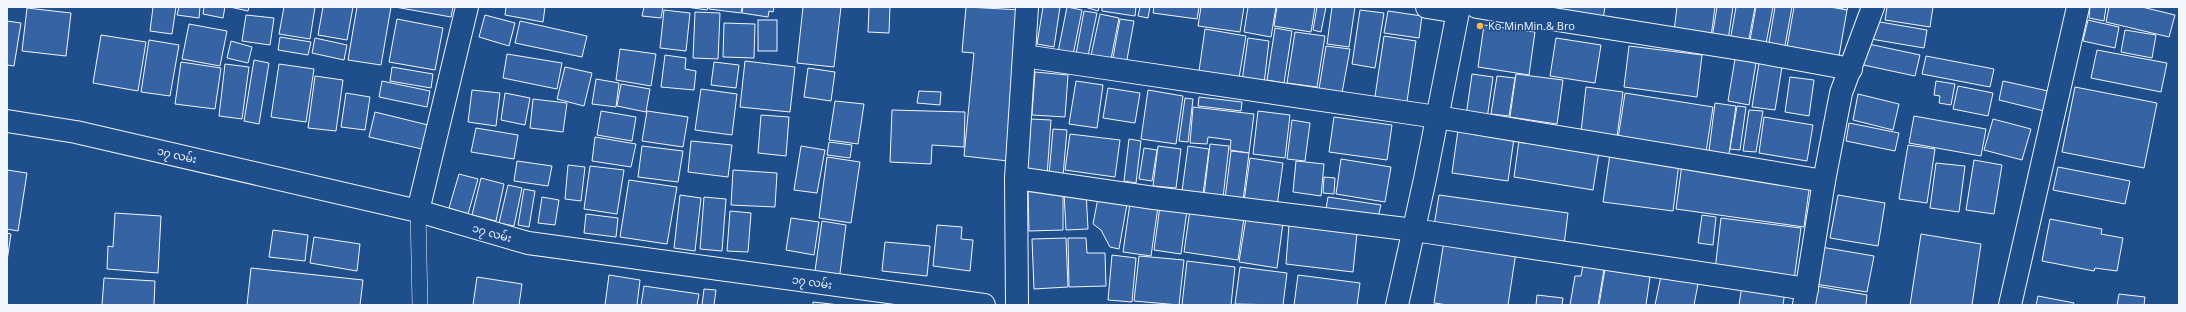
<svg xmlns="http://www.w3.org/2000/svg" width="2186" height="312" font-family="'Open Sans','Noto Sans Myanmar',sans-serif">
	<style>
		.building { fill: #3563a3; stroke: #f2f6ff }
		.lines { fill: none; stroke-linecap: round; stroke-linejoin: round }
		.lane-casing { stroke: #f2f6ff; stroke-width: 16 }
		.street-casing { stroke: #f2f6ff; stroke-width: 24 }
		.secondary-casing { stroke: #f2f6ff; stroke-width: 24 }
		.lane { stroke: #1f4e8c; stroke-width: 15 }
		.street { stroke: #1f4e8c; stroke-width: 22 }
		.secondary { stroke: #1f4e8c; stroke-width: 22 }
		.poi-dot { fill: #ffb74d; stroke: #1f4e8c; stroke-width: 1.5 }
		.labels { text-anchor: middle; stroke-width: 3; stroke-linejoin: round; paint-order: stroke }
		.poi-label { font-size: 11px; fill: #f2f6ff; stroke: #1f4e8c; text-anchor: start }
		.street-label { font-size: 11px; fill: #f2f6ff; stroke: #1f4e8c }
	</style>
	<rect width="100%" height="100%" fill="#1f4e8c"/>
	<g class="building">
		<polygon points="153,7 176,7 172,34 150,31"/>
		<polygon points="179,7 200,7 199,18 177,15"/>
		<polygon points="204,7 225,7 223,18 203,14"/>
		<polygon points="230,7 249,7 248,11"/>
		<polygon points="284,7 315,7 310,39 279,34"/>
		<polygon points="323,7 353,7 347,40 318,35"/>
		<polygon points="357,7 391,7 381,65 348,60"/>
		<polygon points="395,7 453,7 451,17"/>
		<polygon points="506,7 545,7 543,22 505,15"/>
		<polygon points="644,7 663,7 661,18 642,16"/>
		<polygon points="686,7 708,7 707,10"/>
		<polygon points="709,7 742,7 741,13 709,9"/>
		<polygon points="743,7 774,7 773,12 769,11 768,17 742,13"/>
		<polygon points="803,7 841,7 834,67 797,63"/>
		<polygon points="869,7 890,7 889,33 868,32"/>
		<polygon points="966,7 1022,10 1008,161 964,156 974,53 962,52"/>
		<polygon points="1043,7 1060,7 1054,47 1037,44"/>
		<polygon points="1067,7 1082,10 1073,55 1058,52"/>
		<polygon points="1085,7 1099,7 1098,11"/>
		<polygon points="1102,7 1136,7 1135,16 1102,11"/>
		<polygon points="1140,7 1150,7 1148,18 1138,16"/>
		<polygon points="1154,7 1199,7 1197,19 1153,13"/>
		<polygon points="1201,7 1244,7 1240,32 1198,26"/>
		<polygon points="1248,7 1276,7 1271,37 1244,32"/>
		<polygon points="1277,7 1315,7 1311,32 1274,26"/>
		<polygon points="1317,7 1326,7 1321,32 1313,30"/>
		<polygon points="1332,7 1355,7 1349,47 1327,44"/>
		<polygon points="1562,7 1605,7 1603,19 1561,12"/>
		<polygon points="1677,7 1715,7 1711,37 1674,31"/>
		<polygon points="1717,7 1733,7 1728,40 1712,38"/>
		<polygon points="1736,7 1755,7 1748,44 1730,41"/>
		<polygon points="1756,7 1773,7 1765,49 1749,46"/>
		<polygon points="1775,7 1792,7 1784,51 1768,48"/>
		<polygon points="1794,7 1830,7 1847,10 1839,56 1787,47"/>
		<polygon points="1836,7 1848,7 1847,10"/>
		<polygon points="1887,7 1933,7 1930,27 1885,20"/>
		<polygon points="2090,7 2106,7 2104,21 2089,18"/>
		<polygon points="2109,7 2142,7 2175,15 2169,37 2106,22"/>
		<polygon points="27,8 71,13 66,56 22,51"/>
		<polygon points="664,10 690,13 686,51 660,48"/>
		<polygon points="1360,10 1384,13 1375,68 1352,64"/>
		<polygon points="1084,11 1097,13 1088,56 1076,54"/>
		<polygon points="1388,11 1422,16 1419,38 1384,33"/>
		<polygon points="695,12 720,13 718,59 693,58"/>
		<polygon points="1100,14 1119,18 1110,64 1090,60"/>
		<polygon points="246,15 274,18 270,45 242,41"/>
		<polygon points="485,15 515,23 509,46 479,37"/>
		<polygon points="397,19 443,28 435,70 389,62"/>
		<polygon points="1120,19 1134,21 1126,65 1112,63"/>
		<rect x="758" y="20" width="19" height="31"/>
		<polygon points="2088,20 2119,27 2115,48 2083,41"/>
		<polygon points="7,21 21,23 14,66 7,65"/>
		<polygon points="520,21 587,36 582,57 515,43"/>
		<polygon points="1874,21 1927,30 1924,48 1871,39"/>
		<polygon points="724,23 755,24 754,58 723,57"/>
		<polygon points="189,24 227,31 220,66 182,59"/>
		<polygon points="1484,25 1535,32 1529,75 1478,67"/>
		<polygon points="1275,28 1292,31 1284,83 1267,80"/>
		<polygon points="1205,29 1246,36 1239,78 1199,71"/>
		<polygon points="2125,30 2156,35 2152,58 2121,52"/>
		<polygon points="1295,32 1325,36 1317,87 1287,83"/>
		<polygon points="101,35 146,42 138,91 93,83"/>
		<polygon points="1384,36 1416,41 1406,108 1374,103"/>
		<polygon points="280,37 311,42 308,55 278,50"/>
		<polygon points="315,38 347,45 344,60 312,53"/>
		<polygon points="1248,38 1269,41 1264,84 1242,81"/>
		<polygon points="1556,38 1601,45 1595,83 1550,76"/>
		<polygon points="149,40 179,45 170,96 141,92"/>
		<polygon points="231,41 252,47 248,63 227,58"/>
		<polygon points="1864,43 1920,55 1915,76 1859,64"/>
		<polygon points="1326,46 1350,49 1342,93 1319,89"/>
		<polygon points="1629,46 1702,55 1697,97 1624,87"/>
		<polygon points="620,49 656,54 651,86 616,80"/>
		<polygon points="2097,50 2167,63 2161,92 2091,78"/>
		<polygon points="507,54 562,63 557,89 503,78"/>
		<polygon points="665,55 686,58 685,69 696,71 694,90 661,87"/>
		<polygon points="1926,56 1994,69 1990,87 1922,74"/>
		<polygon points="1735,59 1756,63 1749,105 1728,101"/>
		<polygon points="254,60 269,63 259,124 244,121"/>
		<polygon points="745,61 795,67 790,112 740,107"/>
		<polygon points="181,62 221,68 215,109 175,104"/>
		<polygon points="714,62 739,65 736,88 711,85"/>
		<polygon points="1759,63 1782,67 1775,110 1752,107"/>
		<polygon points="225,64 249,67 242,119 219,116"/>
		<polygon points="279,64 314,69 306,122 271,117"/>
		<polygon points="392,67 433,74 431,88 390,81"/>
		<polygon points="565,67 592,73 584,106 557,99"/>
		<polygon points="808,68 835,72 831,101 804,97"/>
		<polygon points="1035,72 1068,75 1065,117 1032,115"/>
		<polygon points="1472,74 1493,77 1487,119 1466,116"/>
		<polygon points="1516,74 1563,80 1557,124 1510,117"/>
		<polygon points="315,76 343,80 336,131 308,128"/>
		<polygon points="1497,76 1515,78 1509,116 1491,114"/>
		<polygon points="1790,77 1814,80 1809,116 1785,112"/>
		<polygon points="596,79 619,83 616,107 592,104"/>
		<polygon points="382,81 430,91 427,107 379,97"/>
		<polygon points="1076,81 1103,85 1097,128 1069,124"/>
		<polygon points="1936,81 1955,84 1951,105 1939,103 1940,96 1934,95"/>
		<polygon points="2003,81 2048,91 2044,111 1999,100"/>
		<polygon points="621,84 650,89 646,112 617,106"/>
		<polygon points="1958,86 1993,93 1988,116 1953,109"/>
		<polygon points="1586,87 1623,92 1617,137 1581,132"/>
		<polygon points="2075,87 2157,103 2144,168 2062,152"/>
		<polygon points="1108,88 1140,93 1135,123 1103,118"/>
		<polygon points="701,89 737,94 732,135 695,130"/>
		<polygon points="472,90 500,93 496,126 468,122"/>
		<polygon points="1148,90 1183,96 1176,144 1141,139"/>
		<polygon points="919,91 941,92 940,105 917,103"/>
		<polygon points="346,93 370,97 365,130 341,127"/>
		<polygon points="505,93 530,98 525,125 501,120"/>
		<polygon points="1625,93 1713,107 1706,152 1618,139"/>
		<polygon points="1858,94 1899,104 1893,130 1853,120"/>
		<polygon points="1199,97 1242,102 1241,111 1198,106"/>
		<polygon points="1185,98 1193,99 1188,142 1179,141"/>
		<polygon points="533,99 567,103 563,132 530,128"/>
		<polygon points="835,101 864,104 858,144 829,140"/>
		<polygon points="1715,103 1736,106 1729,154 1709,151"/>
		<polygon points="1737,106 1746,107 1740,150 1730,149"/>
		<polygon points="1193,107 1254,114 1249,153 1230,150 1231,140 1208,137 1207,144 1190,143"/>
		<polygon points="892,110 965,112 964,147 932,145 931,164 890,162"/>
		<polygon points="1749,110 1763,111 1756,152 1743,151"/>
		<polygon points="601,111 636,117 632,141 597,135"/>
		<polygon points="647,111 688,117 683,147 642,141"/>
		<polygon points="1258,111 1290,115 1285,158 1253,154"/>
		<polygon points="375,112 428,125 422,149 369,137"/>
		<polygon points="761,115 789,117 786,156 758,153"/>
		<polygon points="1914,116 1986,129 1981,156 1909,143"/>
		<polygon points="1334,117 1392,125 1387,160 1329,152"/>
		<polygon points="1764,117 1813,125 1807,161 1759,153"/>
		<polygon points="1031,119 1051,120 1047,176 1027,175"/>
		<polygon points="1993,119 2031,129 2022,160 1984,150"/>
		<polygon points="1292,120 1310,123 1305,161 1287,159"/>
		<polygon points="1849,123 1899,133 1895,151 1846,141"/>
		<polygon points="476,128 518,135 514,159 471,152"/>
		<polygon points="1053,129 1067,130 1063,176 1049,175"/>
		<polygon points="1458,130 1514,138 1508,181 1452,173"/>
		<polygon points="1520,133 1600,145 1593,190 1514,177"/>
		<polygon points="1070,134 1120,140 1115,177 1065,170"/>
		<polygon points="595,137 636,144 631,167 592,161"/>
		<polygon points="1129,139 1141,141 1136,183 1124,181"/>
		<polygon points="691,141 732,145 728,177 688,172"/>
		<polygon points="829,142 852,145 850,158 827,155"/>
		<polygon points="1210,144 1229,146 1223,198 1204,196"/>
		<polygon points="1908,145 1935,149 1927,203 1899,199"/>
		<polygon points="642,146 683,151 678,182 638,177"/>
		<polygon points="801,146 825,150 817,193 794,190"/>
		<polygon points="1158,146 1181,149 1176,188 1153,186"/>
		<polygon points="1188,146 1209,149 1203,194 1182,191"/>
		<polygon points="1144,148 1157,150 1152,181 1139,179"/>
		<polygon points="1231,151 1249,153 1243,201 1225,199"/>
		<polygon points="1610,154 1679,163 1673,211 1603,202"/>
		<polygon points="827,157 860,162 851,223 819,218"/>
		<polygon points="1250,158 1283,163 1277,206 1244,201"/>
		<polygon points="1341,159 1391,167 1385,202 1336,194"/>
		<polygon points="1974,160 2002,165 1994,214 1966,210"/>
		<polygon points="517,161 552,166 548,186 514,181"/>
		<polygon points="1296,161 1324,164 1321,196 1293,192"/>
		<polygon points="1936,163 1965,166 1959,212 1930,208"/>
		<polygon points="1682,164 1810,182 1804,227 1676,209"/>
		<polygon points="568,165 585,167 581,201 565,199"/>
		<polygon points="590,166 624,170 617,214 584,209"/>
		<polygon points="2058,167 2130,181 2125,204 2053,190"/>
		<polygon points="7,170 27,173 18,231 7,229"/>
		<polygon points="733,170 777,173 775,207 731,205"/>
		<polygon points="459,174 478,179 468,214 449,208"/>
		<polygon points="1324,177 1335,178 1334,194 1323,193"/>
		<polygon points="481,178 504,184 496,221 472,215"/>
		<polygon points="629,180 677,187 667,244 620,237"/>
		<polygon points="508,185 522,188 514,226 499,223"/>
		<polygon points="1028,187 1063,187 1063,230 1029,231"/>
		<polygon points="524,189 535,191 529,227 518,225"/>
		<polygon points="1086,191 1088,229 1066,230 1064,192"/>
		<polygon points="680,195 701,198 695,251 674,248"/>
		<polygon points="1439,195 1568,213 1564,245 1434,226"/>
		<polygon points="1838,195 1885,203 1878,246 1830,238"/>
		<polygon points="542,197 559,200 555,225 538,223"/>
		<polygon points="704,197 726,199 722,251 700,249"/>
		<polygon points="1328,197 1381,205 1378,217 1326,209"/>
		<polygon points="1098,198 1127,204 1119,249 1110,247 1101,230 1093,224"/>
		<polygon points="1130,203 1158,207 1151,256 1123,252"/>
		<polygon points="1160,206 1187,210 1181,254 1154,250"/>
		<polygon points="1190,210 1244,218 1238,260 1184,252"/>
		<polygon points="730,211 751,213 748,252 727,251"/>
		<polygon points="115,213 161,216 158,273 107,269 108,246 113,247"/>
		<polygon points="586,214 618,218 616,237 584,233"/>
		<polygon points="1702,215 1716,217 1713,245 1698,243"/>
		<polygon points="791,218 819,222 814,255 786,250"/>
		<polygon points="1246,218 1283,223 1277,268 1239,262"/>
		<polygon points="1721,218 1801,228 1794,280 1715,270"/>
		<polygon points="2050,219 2102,229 2101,234 2123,238 2117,271 2095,268 2094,271 2042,261"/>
		<polygon points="822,221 846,225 839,281 814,278"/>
		<polygon points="937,225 962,227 961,239 973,240 970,271 933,266"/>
		<polygon points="1289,225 1357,233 1353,272 1286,264"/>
		<polygon points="273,230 308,235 305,261 269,257"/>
		<polygon points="7,233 11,234 7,261"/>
		<polygon points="1921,234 1981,244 1972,305 1910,305"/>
		<polygon points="314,237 360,244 357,271 310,263"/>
		<polygon points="1066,238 1068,287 1034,289 1032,239"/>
		<polygon points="1068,238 1086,238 1087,253 1105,253 1106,286 1069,287"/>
		<polygon points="1444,241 1516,252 1508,305 1448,305 1434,303"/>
		<polygon points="885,242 930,246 927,276 882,271"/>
		<polygon points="1821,247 1874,256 1867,292 1815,284"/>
		<polygon points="1112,255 1136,258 1132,302 1108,300"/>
		<polygon points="1139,256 1184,260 1179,305 1134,301"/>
		<polygon points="1187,261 1235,267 1231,305 1182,305"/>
		<polygon points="1583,265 1604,269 1598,305 1570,305 1575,276 1581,276"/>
		<polygon points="1240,267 1287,273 1283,305 1235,304"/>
		<polygon points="251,268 363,280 360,305 247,305"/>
		<polygon points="1605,269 1650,277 1646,305 1599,305"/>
		<polygon points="609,275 640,280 637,305 605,305"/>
		<polygon points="1298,275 1360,283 1357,305 1294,305"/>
		<polygon points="1661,276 1698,284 1694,305 1655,305"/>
		<polygon points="477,277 522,284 519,305 473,305"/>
		<polygon points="104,278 155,281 154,305 102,305"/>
		<polygon points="1742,285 1785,291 1783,305 1739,305"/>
		<polygon points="1811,285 1867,295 1866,305 1807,305"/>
		<polygon points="644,286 699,294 697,305 641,305"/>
		<polygon points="704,289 716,290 714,305 702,305"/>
		<polygon points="2119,294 2145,297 2144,305 2117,305"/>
		<polygon points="1537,295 1563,298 1562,305 1536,305"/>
		<polygon points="2038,296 2074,303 2073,305 2036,305"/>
		<polygon points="813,302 840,305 813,305"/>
	</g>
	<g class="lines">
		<defs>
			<polyline id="lane" points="418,211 420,305"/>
			<g id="street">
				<polyline points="1427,7 1458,12"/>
				<polyline points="1477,7 1753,51 1851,69"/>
				<polyline points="1024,56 1437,117 1824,181"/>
				<polyline points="1016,178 1154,198 1414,230 1807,289"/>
				<polyline points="418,211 467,7"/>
				<polyline points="1017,305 1016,178 1027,7"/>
				<polyline points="1397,305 1425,179 1459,7"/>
				<polyline points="1804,305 1824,181 1841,93 1873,7"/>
				<polyline points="2010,305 2078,7"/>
			</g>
			<polyline id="secondary" points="7,121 76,132 418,211 528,243 984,305"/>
		</defs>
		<use href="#lane" class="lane-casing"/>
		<use href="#street" class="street-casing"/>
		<use href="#secondary" class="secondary-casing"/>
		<use href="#lane" class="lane"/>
		<use href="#street" class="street"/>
		<use href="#secondary" class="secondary"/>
	</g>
	<circle class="poi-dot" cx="1480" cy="26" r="4"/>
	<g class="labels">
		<g class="poi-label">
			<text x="1488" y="30">Ko MinMin &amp; Bro</text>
		</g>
		<g class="street-label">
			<text transform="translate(177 155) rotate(13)" y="4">၁၇ လမ်း</text>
			<text transform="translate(492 233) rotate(16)" y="4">၁၇ လမ်း</text>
			<text transform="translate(812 282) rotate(8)" y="4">၁၇ လမ်း</text>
		</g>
	</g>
	<rect width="2186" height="312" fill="none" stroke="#f2f6ff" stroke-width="16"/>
</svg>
